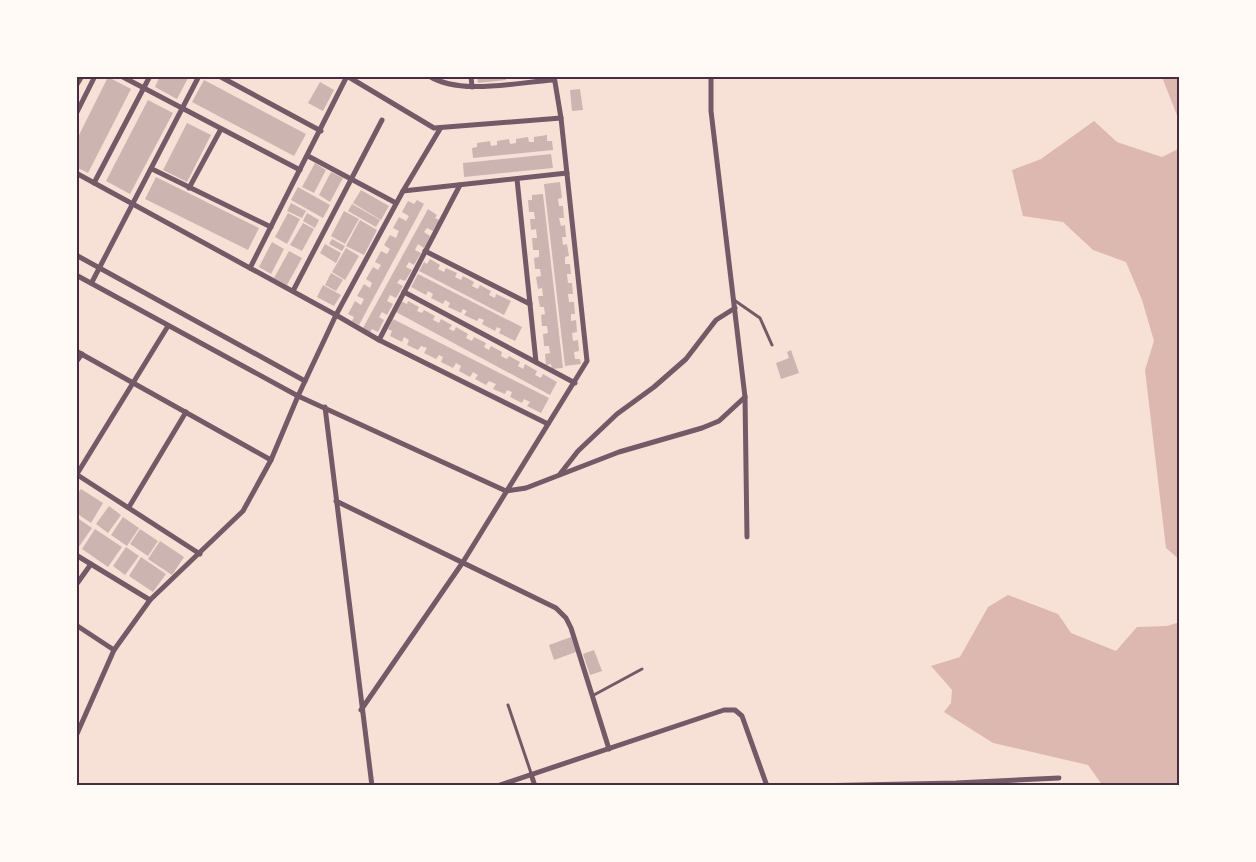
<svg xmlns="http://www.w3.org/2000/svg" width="1256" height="862" font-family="'Exo 2',sans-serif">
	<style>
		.water { fill: #dcb8b0 }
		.building { fill: #ccb4b1 }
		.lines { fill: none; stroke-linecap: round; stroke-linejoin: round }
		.service { stroke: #755966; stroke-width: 3 }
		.minor { stroke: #755966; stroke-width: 5 }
		.neatline { fill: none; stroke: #4a2c40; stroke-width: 2 }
	</style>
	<rect width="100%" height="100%" fill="#f7e1d7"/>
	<g class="water">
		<polygon points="1180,76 1180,123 1162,77"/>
		<polygon points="1094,121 1117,142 1162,157 1180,148 1180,560 1166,548 1145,370 1154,341 1142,300 1126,262 1093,250 1063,222 1023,216 1012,170 1041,159"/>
		<polygon points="1008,595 1058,614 1071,633 1116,651 1137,627 1167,626 1180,622 1180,786 1103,786 1088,765 993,743 944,712 951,703 952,690 931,666 960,657 988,607"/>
	</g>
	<g class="building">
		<polygon points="160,76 189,76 177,99 155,87"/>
		<polygon points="477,76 505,76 506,80 478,83"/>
		<polygon points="108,77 131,89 88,173 76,167 76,141"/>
		<polygon points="204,80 306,134 294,156 192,102"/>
		<polygon points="320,82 334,90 323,111 308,103"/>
		<polygon points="580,89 583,110 572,111 570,90"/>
		<polygon points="148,100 173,113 130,194 106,181"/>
		<polygon points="187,123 211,135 187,182 163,170"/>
		<polygon points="547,135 547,141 552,141 553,150 473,158 472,148 477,147 477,143 490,141 491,146 497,145 497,141 509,139 510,144 516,143 516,139 528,137 529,142 534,142 534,137"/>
		<polygon points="551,154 553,168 464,177 463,163"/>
		<polygon points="315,163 326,170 314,193 302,187"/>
		<polygon points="331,172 343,178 330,202 319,195"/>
		<polygon points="156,177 259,228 248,250 145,199"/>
		<polygon points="560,182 562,198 558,199 559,206 563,206 564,218 559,218 561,226 565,225 566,237 562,237 563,245 567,244 569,256 565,257 565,264 570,264 571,274 567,274 568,283 572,283 573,294 568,294 569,302 574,302 575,314 571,314 571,321 576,320 577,332 572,333 573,341 578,340 579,351 574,352 575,359 580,359 581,364 565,366 544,184"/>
		<polygon points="298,187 330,205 323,218 291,200"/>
		<polygon points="361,190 389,206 381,220 353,203"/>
		<polygon points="543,194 563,368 552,369 551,364 546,365 545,354 550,353 549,346 544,346 543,334 548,333 547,326 542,326 541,315 545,314 544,307 540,307 538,296 543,296 542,288 538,289 536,277 541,276 540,269 535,269 534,258 539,257 539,250 533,250 532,238 537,238 536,229 531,230 530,219 535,219 534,212 529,212 528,200 532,200 532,195"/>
		<polygon points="417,200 424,204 359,325 352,321 354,317 348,314 355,301 361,305 364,299 357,296 364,284 370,288 372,283 366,279 373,267 378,270 381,265 375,262 381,251 387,254 390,249 384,245 390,235 396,238 399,231 393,228 399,217 406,221 409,216 402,212 408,201 414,204"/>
		<polygon points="291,203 306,211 302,218 287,211"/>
		<polygon points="352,204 380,220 376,227 348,211"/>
		<polygon points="428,209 437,215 435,218 439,220 433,231 427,228 424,232 430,236 424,248 418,244 415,250 421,253 414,265 409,262 406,267 412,270 405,281 400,279 397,283 403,286 396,298 390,295 387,301 393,304 387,315 382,312 379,317 384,320 378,332 372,329 370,333 363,328"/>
		<polygon points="344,211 359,219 345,244 331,236"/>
		<polygon points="288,213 300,219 287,244 275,237"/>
		<polygon points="307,213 319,220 315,228 303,221"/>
		<polygon points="360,220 377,230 364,255 346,246"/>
		<polygon points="303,223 314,229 302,251 290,245"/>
		<polygon points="332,239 345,246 342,251 329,244"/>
		<polygon points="272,242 284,249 271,274 259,267"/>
		<polygon points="325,244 341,253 336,263 320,253"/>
		<polygon points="346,248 359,256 345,280 332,272"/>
		<polygon points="289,251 302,258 287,285 274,278"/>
		<polygon points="430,259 440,265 438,269 444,272 446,268 457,273 455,277 461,280 463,276 474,282 472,286 478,289 480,285 491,291 489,295 495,298 496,294 511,301 504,315 419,271 424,262 427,264"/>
		<polygon points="331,273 343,280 336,291 325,285"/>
		<polygon points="418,274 522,327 515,341 499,333 501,329 497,327 495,331 482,324 484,320 479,318 477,321 464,315 467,311 463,309 461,313 448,307 450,303 445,300 443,304 431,298 433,294 428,291 426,295 411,287"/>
		<polygon points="323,285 341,295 334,306 317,297"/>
		<polygon points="401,301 407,304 408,301 419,307 417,311 422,313 424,310 435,316 433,320 439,323 441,319 452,325 449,329 454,331 456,327 468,334 466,338 472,341 474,337 486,343 484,347 489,350 491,346 502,352 501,356 507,359 509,356 520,362 518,366 523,369 525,364 537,371 535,375 541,378 543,374 557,382 550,395 396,312"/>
		<polygon points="393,319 549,398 541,413 527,406 530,402 524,399 522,403 510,397 512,392 507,390 505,394 493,389 496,384 489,381 486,385 475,379 478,375 473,372 470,377 459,371 461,366 456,363 453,368 441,362 443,357 439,355 436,359 424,353 427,348 421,346 418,350 407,345 409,340 404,337 402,342 390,336 392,331 388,329"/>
		<polygon points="791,350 799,373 781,379 776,363 789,358 787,352"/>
		<polygon points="81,489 103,503 91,523 76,513 76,496"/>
		<polygon points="109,506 121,515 108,533 96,524"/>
		<polygon points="76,517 92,528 76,551"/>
		<polygon points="123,517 139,528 127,546 111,535"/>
		<polygon points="95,529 122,547 108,567 82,549"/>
		<polygon points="140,529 158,541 148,556 130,544"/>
		<polygon points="160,541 184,557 172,575 148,559"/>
		<polygon points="126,547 139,556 125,575 113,566"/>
		<polygon points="141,557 166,574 153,592 129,576"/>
		<polygon points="571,637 576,652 554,660 549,645"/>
		<polygon points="594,650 602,671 590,675 583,654"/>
	</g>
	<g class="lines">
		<g class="service">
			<polyline points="734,300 760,318 772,345"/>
			<polyline points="592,696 642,669"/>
			<polyline points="508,705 531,773"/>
		</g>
		<g class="minor">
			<polyline points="121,76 300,170"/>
			<polyline points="219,76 321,131"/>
			<polyline points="347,76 434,128 561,118"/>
			<path d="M429,76C462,96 517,82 554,80"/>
			<polyline points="471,76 472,87"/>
			<polyline points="711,76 711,111 745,397 747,537"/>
			<polyline points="76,86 82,76"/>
			<polyline points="76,114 95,76"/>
			<polyline points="308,156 396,203"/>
			<polyline points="152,169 271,227"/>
			<polyline points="76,173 336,315 379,340 548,424"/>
			<polyline points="517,179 536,362"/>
			<polyline points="94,183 150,76"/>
			<polyline points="189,188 221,129"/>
			<polyline points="403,191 567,173"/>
			<polyline points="425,251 530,304"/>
			<polyline points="76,255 305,381"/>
			<polyline points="250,268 347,76"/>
			<polyline points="76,275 298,396 506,491 526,488 619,452 702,428 719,421 745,397"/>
			<polyline points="92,282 199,76"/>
			<polyline points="293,291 382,120"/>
			<polyline points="404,292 575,383"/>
			<polyline points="379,340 460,185"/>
			<polyline points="76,351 271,460"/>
			<polyline points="76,362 82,354"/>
			<polyline points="325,407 372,786"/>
			<polyline points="76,474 200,554"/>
			<polyline points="77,474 168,326"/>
			<polyline points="560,474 578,451 617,414 654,387 686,359 716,320 735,308"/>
			<polyline points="336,501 556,608 566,618 571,628 609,749"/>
			<polyline points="129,507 186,412"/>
			<polyline points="76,555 150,600"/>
			<polyline points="76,585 91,564"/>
			<polyline points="76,625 114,650"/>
			<polyline points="361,710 463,562 587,361 561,118 554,76"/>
			<polyline points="76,736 114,650 150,600 243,511 271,460 298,396 336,315 403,191 440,129"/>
			<polyline points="531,774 535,786"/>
			<polyline points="497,786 724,710 735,710 742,716 767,786"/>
			<polyline points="810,786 956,783 1059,778"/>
		</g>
	</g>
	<rect width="1256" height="862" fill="none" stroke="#fffaf5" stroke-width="155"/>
	<rect x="78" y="78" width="1100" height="706" class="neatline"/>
</svg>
